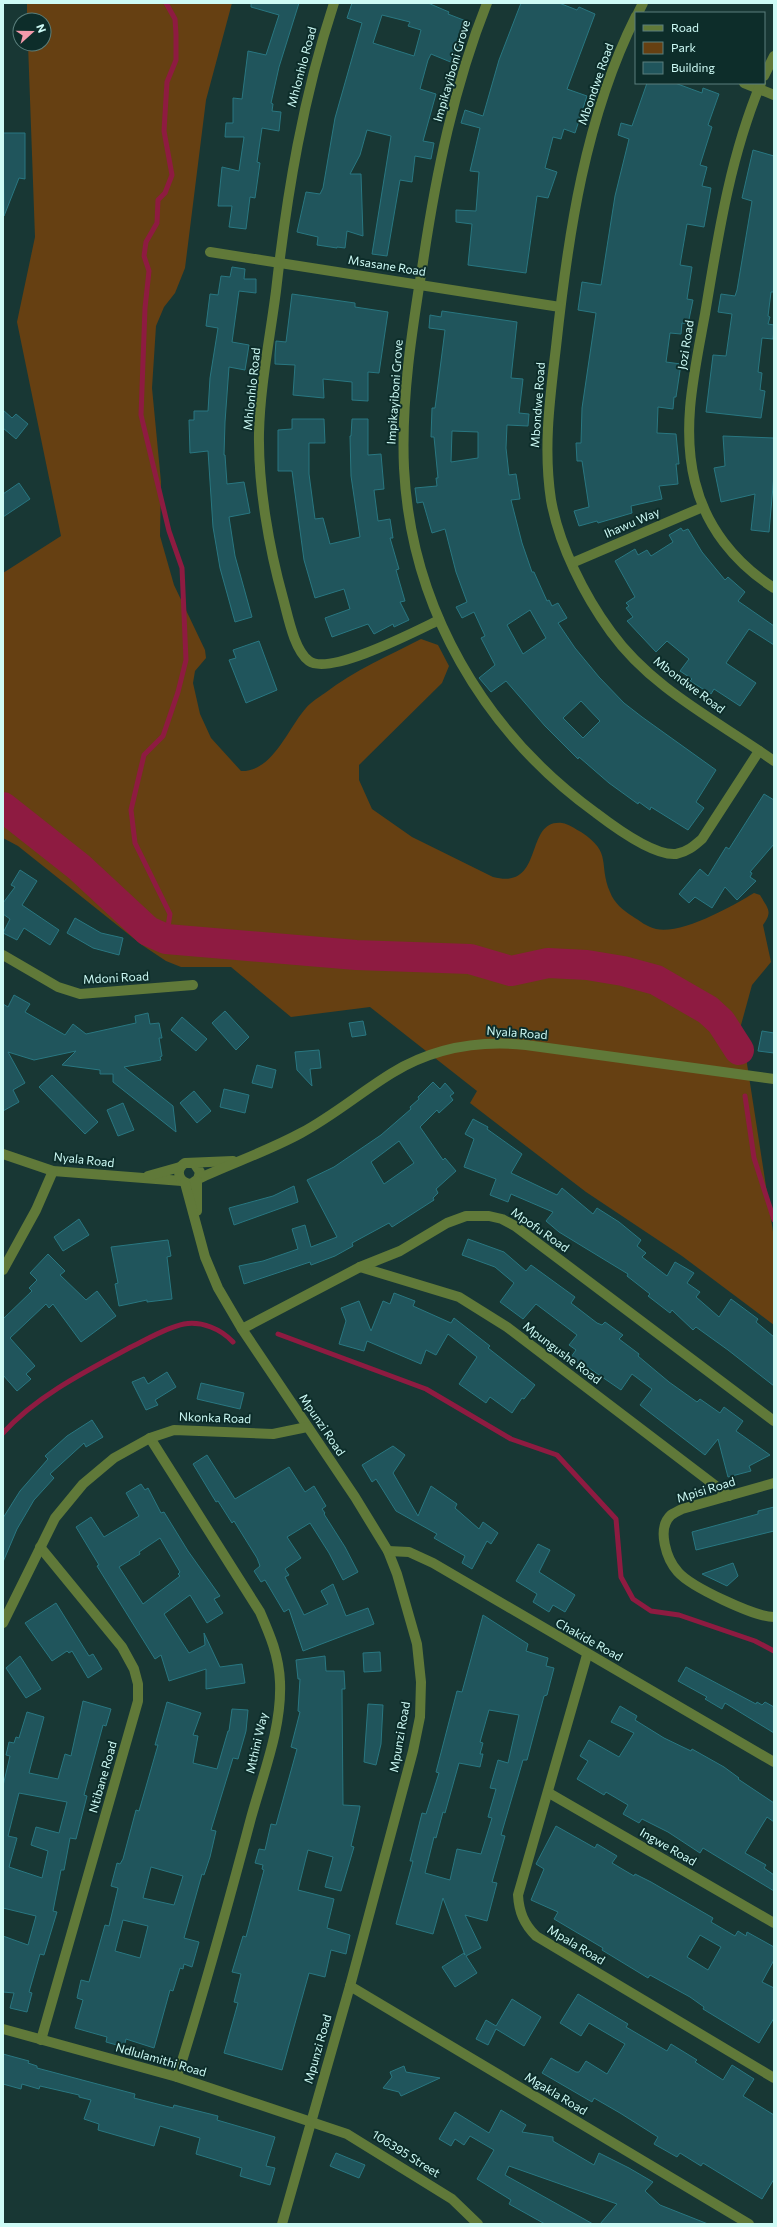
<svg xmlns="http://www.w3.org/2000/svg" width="777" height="2227" font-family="Commissioner,sans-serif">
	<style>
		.green { fill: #664012 }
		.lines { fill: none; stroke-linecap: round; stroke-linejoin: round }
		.stream { stroke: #8e1b41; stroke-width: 5 }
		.river { stroke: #8e1b41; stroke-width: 30 }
		.building { fill: #20555c; stroke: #297781; fill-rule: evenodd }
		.street { stroke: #607939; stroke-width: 10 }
		.labels { text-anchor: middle; stroke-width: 4; stroke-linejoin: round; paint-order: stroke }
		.street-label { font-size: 12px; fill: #cefbf6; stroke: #0d2d2a }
	</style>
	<rect width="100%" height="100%" fill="#183734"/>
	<path class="green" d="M27,3H232L206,100L185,268L175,293L164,307L156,326L152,388L161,482L160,536L174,585L205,650L206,658L195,671L193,683L200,714L211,738L241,771C273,772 288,728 306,708C311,702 319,697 325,693C355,670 388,656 421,639L438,645L449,666L442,683L359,765V780L372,809L412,837L493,877C546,891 523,819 562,823C569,824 575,829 581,832C613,853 598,864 610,892C614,903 623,910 632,916C640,921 647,927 656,929C681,935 733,906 754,893L760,895C768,909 773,911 763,925L771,962L752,985L741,1025L774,1238V1325L682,1256L586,1192L470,1103L477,1091L370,1007L291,1017L231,967H181L166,961L142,945L18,846L3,838V573L61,536L17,322L35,237L28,44H44V20H27Z"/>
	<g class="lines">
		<g class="stream">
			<polyline points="166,939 170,914 135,843 131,810 144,755 163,736 178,692 186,660 182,568 169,531 141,415 145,308 149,271 144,256 146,242 157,223 158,200 165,193 172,175 164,131 167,82 176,60 176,34 175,19 166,3"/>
			<polyline points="745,1096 754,1158 774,1220"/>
			<polyline points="278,1334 426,1389 511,1439 557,1455 616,1519 621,1577 633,1599 651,1611 679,1615 755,1641 774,1651"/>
			<path d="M3,1433C36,1396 88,1370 131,1347C148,1339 165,1328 184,1324C202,1321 221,1329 233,1342"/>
		</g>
		<polyline class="river" points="3,807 79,867 148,931 166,939 356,955 470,959 511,971 548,963 587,965 623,971 656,980 708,1010 721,1022 739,1050"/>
	</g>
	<g class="building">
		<polygon points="251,3 299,3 279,67 271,103 273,104 272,111 281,112 279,131 262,128 257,162 260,163 255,198 250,197 246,229 229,227 232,206 218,206 222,167 239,171 244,137 225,137 226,123 233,123 233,98 242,99 248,51 266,55 279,15 251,7"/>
		<path d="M352,3H428L449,12L448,14L466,21L453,63L431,54L428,60L420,89L436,94L423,141L434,143L431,159L415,156L412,182L400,180L387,256L372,254L391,136L367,130L360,155L350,174H361L363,236L347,231L345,248L337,247V248L317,245L318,237L297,232L306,192L320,194L323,188L335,118L362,23L347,18ZM382,15L410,22L408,26L421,30L414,56L373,43Z"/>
		<polygon points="521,3 559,3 577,10 579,7 595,14 567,89 587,96 575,133 564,129 561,139 553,137 545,168 557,172 548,198 537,196 526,273 468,265 472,224 456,222 456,210 476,211 479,172 470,171 480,128 461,123 465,110 483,116 499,60"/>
		<polygon points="647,83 675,83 702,93 703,88 719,94 708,125 712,127 700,165 707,167 702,186 711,188 704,227 687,224 680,265 692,267 687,299 693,300 688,324 682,323 681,334 670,333 666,362 681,364 676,397 674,397 673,409 658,407 657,433 676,434 679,464 676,464 678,484 659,486 662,499 631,506 632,513 598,523 597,521 579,526 574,511 589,507 582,461 577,461 576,443 581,443 582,408 596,313 578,310 582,282 601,285 615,196 629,139 618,135 621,123 632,126"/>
		<polygon points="3,133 25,133 25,179 19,178 4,216"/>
		<polygon points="753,150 774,156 774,292 771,292 768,316 770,317 768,324 774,325 774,329 773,339 762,338 758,372 762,373 760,390 765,391 761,418 706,412 713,355 726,356 732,314 718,312 721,294 735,296 737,290 752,201 742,198"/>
		<polygon points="232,267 245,269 244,279 256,279 256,293 239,291 232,342 249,345 245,370 229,367 225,422 224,455 225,455 227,484 244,482 250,513 229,517 235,556 252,617 235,622 220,568 213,527 208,451 190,453 189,420 194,420 194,411 208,411 210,378 218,328 206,326 210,294 218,295 221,276 230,277"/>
		<polygon points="292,294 355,303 355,307 388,312 379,373 368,372 368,401 352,400 352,382 323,379 324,398 293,395 295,365 275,364 275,355 276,341 286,342"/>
		<path d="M442,311L517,322L511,378L523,379L519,413L529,414L528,426L507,425L506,448L509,475L516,474L520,499L511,500L522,543L532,572H534L547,601L549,600L552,606L558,603L567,618L558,623L575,648L599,677L624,703L642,717L716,770L696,802L704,808L688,830L651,807L650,810L639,802L638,804L609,783L579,757L578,759L545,726L506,681L491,692L479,678L495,665L481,638L485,636L474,612L462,618L456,607L467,602L456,572L445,529L432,533L423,502L417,503L415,488L437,486L436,478H438L434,437H431L432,408H435L445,330L429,328L430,315L441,317ZM452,431L478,432V458L451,462ZM530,610L546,638L523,654L507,625ZM581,701L600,721L583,738L563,718Z"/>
		<polygon points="3,410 12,418 16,414 28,424 16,439 3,428"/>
		<polygon points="292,419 324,419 325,443 309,443 309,474 315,519 323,518 330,544 360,537 351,476 350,436 351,436 352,419 368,419 368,455 381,454 384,489 374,490 378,521 390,519 393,538 390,538 399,569 396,570 405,601 400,602 409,620 394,627 393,624 374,634 368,624 332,637 325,618 350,609 344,589 315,598 304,560 292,471 278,471 278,430 292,429"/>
		<polygon points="723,436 774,438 774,475 769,532 751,530 755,494 721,502 714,468 725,466"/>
		<polygon points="19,483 30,499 3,517 3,494"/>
		<polygon points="681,528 683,531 688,529 702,552 725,580 728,577 745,592 738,601 774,626 774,645 749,629 726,663 756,683 740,706 714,689 711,694 690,681 692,679 680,671 689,659 667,641 656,652 627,621 633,617 626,608 629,606 626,603 635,597 615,561 635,549 638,555 647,550 651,556 673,542 669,535"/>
		<polygon points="259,641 277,690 246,703 229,660 236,658 233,650"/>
		<polygon points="764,794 774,800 774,844 750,872 752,873 750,877 756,881 737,900 725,887 712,908 695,897 689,903 679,894 700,869 708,876 726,847 729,849"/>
		<polygon points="20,870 37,881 22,905 59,930 50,945 24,928 17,940 3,933 10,919 3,914 3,903 15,887 11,885"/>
		<polygon points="75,918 101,933 123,938 119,955 93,948 67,933"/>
		<polygon points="14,995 30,1004 25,1012 65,1035 73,1024 86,1034 136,1023 135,1016 148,1013 150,1024 159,1023 162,1038 159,1038 162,1056 160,1057 161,1060 124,1067 173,1106 176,1132 113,1082 113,1074 100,1074 100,1070 62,1065 76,1051 34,1060 8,1052 25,1083 13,1090 19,1102 3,1111 3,1004 8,1007"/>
		<polygon points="225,1011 249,1037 236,1050 212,1023"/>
		<polygon points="182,1017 207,1039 196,1051 171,1030"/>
		<polygon points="363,1021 366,1035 352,1037 349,1023"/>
		<polygon points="762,1031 774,1033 774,1053 758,1051"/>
		<polygon points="319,1050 321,1068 310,1069 312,1086 297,1070 295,1052"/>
		<polygon points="257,1065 276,1070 272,1088 252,1083"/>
		<polygon points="52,1075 98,1122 85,1134 39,1087"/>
		<path d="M433,1082L440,1089L445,1083L454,1093L450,1096L453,1100L439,1113L437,1110L420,1127L443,1160L445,1158L456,1171L436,1189L438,1193L433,1198L434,1200L392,1227L389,1223L352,1243L353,1246L335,1256L311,1265L310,1262L244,1284L239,1266L263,1261L298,1249L292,1229L305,1225L311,1247L337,1237L307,1180L334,1167L381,1135L411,1109L410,1107L419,1099L418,1097ZM399,1141L414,1163L384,1184L371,1162Z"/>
		<polygon points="224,1089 249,1095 245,1113 220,1107"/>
		<polygon points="194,1091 211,1111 197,1123 180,1103"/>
		<polygon points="123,1103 134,1130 118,1136 107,1110"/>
		<polygon points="473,1119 488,1127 487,1129 522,1154 511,1173 557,1195 562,1188 593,1214 597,1208 619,1222 641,1240 637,1246 646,1253 642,1257 667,1276 675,1262 694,1273 687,1283 700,1292 696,1297 719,1317 731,1299 758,1319 756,1322 774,1337 774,1386 728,1350 696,1327 693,1330 672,1310 670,1313 648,1296 650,1294 627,1276 628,1274 559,1232 546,1221 553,1212 511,1194 508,1202 490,1195 496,1179 464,1167 474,1139 465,1134"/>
		<polygon points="294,1186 298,1202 234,1225 229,1208 273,1196"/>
		<polygon points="79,1219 89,1235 63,1251 54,1237"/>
		<polygon points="468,1239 504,1252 526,1271 531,1265 575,1297 571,1303 597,1323 602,1325 605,1322 623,1335 619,1339 639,1354 638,1356 669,1382 697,1402 700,1399 720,1413 724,1407 743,1421 736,1431 770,1455 749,1466 751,1471 728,1477 718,1439 705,1455 640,1405 652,1389 632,1374 621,1390 589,1368 587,1370 571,1357 576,1350 569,1345 577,1335 536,1304 523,1319 500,1302 514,1283 495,1267 462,1255"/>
		<polygon points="168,1240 171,1256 167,1257 172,1299 147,1302 147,1300 119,1306 115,1284 118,1283 111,1247"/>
		<polygon points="48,1254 65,1271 60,1275 86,1300 97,1291 116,1316 81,1342 53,1304 49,1308 46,1304 10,1338 35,1366 26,1374 31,1379 17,1391 3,1375 3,1319 32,1291 29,1288 37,1280 30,1273"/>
		<polygon points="394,1293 415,1301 413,1306 451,1323 454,1318 490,1346 488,1348 535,1385 524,1399 522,1398 512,1413 490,1397 486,1403 459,1384 477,1357 448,1334 436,1355 426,1350 421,1364 367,1341 364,1351 339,1344 346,1321 341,1308 359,1301 371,1331 383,1301 390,1304"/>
		<polygon points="167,1372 176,1387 155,1400 158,1405 146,1410 132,1382 144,1377 148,1384"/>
		<polygon points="201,1383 244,1393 240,1409 197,1399"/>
		<polygon points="92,1420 103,1437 86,1447 84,1443 50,1474 54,1478 34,1500 17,1529 3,1562 3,1518 20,1491 48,1459 45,1456 67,1436"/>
		<polygon points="393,1446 405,1455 393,1473 418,1516 431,1486 457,1504 455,1508 479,1529 483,1522 498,1533 491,1544 487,1541 472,1569 462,1563 465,1556 434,1538 437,1534 396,1511 376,1479 372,1482 362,1465"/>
		<polygon points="207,1455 235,1499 289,1467 305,1492 314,1486 326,1506 322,1509 325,1513 324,1514 345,1547 358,1572 343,1580 329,1553 310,1523 287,1537 301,1558 285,1569 289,1575 285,1577 304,1615 328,1604 321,1591 333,1584 346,1616 368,1608 374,1624 303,1651 289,1609 284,1612 265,1580 261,1582 254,1571 260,1566 257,1558 234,1521 232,1523 218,1501 216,1502 193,1464"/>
		<path d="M141,1484L145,1490L148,1488L161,1513L164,1512L188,1551L220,1596L214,1599L223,1613L207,1623L190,1595L164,1614L189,1653L205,1645L204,1633L220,1667L242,1664L245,1683L206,1689V1669L169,1681L161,1655L155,1659L97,1566L99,1565L76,1527L91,1517L104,1537L139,1516L126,1493ZM160,1538L180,1572L178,1574L180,1576L143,1604L119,1567L140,1554L139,1552Z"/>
		<polygon points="774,1507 774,1531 696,1550 692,1532 758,1514 758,1511"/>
		<polygon points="538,1544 550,1550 539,1572 575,1595 565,1612 553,1605 549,1612 533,1602 537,1594 516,1581"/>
		<polygon points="733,1563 738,1576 727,1586 702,1574"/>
		<polygon points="56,1603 89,1656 93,1654 102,1669 88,1678 72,1651 69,1653 67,1651 52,1661 25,1623"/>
		<path d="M483,1615L528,1644L526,1651L548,1658L546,1666L554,1668L547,1695L544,1696L527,1760H523L501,1835L505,1836L492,1882L497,1883L487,1921L465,1915L481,1948L466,1956L477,1973L455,1987L442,1967L464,1953L465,1955L443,1898L433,1934L396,1924L413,1861H410L422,1813L426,1814L439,1773L436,1772L457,1691L462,1692ZM489,1710L519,1715L508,1763L498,1760L490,1788L496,1789L488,1817L492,1818L481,1854L457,1849L450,1880L425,1873L434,1837L436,1838L443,1812L445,1813L459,1763L480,1767L483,1754H480L483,1743L480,1742Z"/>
		<polygon points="380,1652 381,1671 364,1672 363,1653"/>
		<polygon points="20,1656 41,1689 26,1698 6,1668"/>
		<polygon points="325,1656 326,1671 344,1671 345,1689 342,1689 343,1805 360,1806 359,1812 351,1846 354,1847 341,1891 325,1887 333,1857 308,1850 298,1890 334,1899 327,1928 350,1935 346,1954 331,1950 325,1977 309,1973 282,2070 224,2053 238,2003 234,2002 241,1974 232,1972 243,1936 246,1937 264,1870 262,1869 263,1865 255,1863 259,1849 265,1850 271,1824 276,1825 297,1749 291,1747 300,1712 298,1711 300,1679 298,1679 296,1660"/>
		<polygon points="686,1667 756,1704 757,1702 762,1705 765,1702 774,1707 774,1733 725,1703 722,1709 705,1699 707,1697 678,1681"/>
		<path d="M83,1701L111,1709L106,1726L103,1725L84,1795L87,1796L76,1839L70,1838L64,1870H61L53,1911L57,1912L44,1955L40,1954L29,1992L32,1993L27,2012L10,2008L14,1993L3,1992V1936L28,1945L36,1916L3,1908V1786L10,1756L6,1755L9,1742L14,1743L16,1737L19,1738L27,1712L44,1717L29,1773L58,1779L65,1754L71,1756ZM19,1793L67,1802L59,1833L36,1827L31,1845L48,1851L42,1878L9,1867L17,1838L8,1836Z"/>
		<path d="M167,1702L201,1713L193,1735L198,1736L193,1763L217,1769L228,1731H229L232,1709L248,1710L246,1731L238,1759L233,1758L211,1830L216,1831L210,1857L204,1875L202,1874L184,1938L199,1942L192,1967L184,1964L183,1969L180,1968L173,1991L170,1990L154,2048L126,2039L124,2047L106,2042L107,2037L75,2028L83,2000L77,1998L81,1980L89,1982L105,1925L109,1926L118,1888L111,1886L117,1863L120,1864L123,1859L136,1810L139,1811L158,1745H155ZM151,1867L183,1876L174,1905L143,1898ZM123,1920L148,1926L140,1958L115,1951Z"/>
		<polygon points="368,1704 383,1705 381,1744 376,1765 364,1762"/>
		<polygon points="620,1706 637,1716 635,1720 664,1738 691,1751 692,1749 724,1767 739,1778 738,1779 774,1803 774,1822 767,1817 745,1853 766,1865 764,1868 774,1875 774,1891 703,1848 700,1853 668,1832 642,1819 639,1823 623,1814 628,1805 606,1792 604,1795 577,1779 588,1761 580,1756 589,1740 619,1757 634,1733 611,1722"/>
		<path d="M556,1826L595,1848L597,1844L617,1856L612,1863L634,1876L635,1874L651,1882L713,1918L711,1922L735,1936L738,1931L746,1936L747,1932L774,1947V1960L762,1982L774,1988V2018L759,2043L703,2009L704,2007L690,1997L650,1975L648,1978L602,1950L603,1948L554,1919L558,1912L531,1900L544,1869L536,1864ZM700,1935L721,1947L708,1970L687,1957Z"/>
		<polygon points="578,1994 628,2024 626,2027 667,2051 671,2044 697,2060 695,2062 723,2080 732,2065 754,2079 743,2096 774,2115 774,2179 762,2199 703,2163 701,2166 680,2153 677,2157 654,2144 658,2137 620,2113 594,2098 592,2102 542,2073 551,2058 576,2072 579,2072 586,2061 607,2074 625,2044 589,2023 581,2036 560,2023"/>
		<polygon points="512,1999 541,2017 524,2046 496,2029 488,2045 476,2039 486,2020 496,2026"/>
		<polygon points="3,2054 29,2061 28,2063 37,2066 37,2068 135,2094 134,2098 173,2108 174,2105 218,2116 217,2120 275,2137 266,2166 275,2168 270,2185 240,2176 242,2168 196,2154 200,2138 160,2126 154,2146 98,2130 99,2124 84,2119 91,2100 79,2097 79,2095 40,2086 39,2089 22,2084 21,2089 3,2084"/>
		<polygon points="404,2066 406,2072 440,2078 401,2096 399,2092 383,2088 392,2077 390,2072"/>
		<polygon points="501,2110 526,2125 522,2132 553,2137 553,2141 594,2165 599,2153 629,2168 653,2182 645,2191 660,2205 708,2224 600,2224 617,2204 509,2166 505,2175 593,2224 545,2224 509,2204 511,2200 477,2179 494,2150 470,2136 464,2145 455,2139 451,2146 439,2139 455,2112 489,2133"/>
		<polygon points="336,2153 365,2165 359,2178 330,2166"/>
	</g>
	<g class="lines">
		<g class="street">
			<path d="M334,3C303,97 287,193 276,291C270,338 260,386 259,433C258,485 269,548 283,598C288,616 294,650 309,661C330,676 416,631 439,620"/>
			<path d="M487,3C454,86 436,174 423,262C412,330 401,399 404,468C411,608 484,732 596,813C613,826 654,856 676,854C687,852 694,846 702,839L759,751"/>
			<polyline points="638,13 643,3"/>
			<path d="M636,16C585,118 568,235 556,347C550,398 543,448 551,500C559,545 584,595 611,632C652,689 718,721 774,761"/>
			<polyline points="764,76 774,56"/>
			<polyline points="744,83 774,95"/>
			<path d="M761,83C730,157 718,236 705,314C695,369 681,427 695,482C706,527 735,563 774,588"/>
			<polyline points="210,252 560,307"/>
			<polyline points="572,563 703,507"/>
			<polyline points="3,955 58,987 80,994 193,985"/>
			<polyline points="3,1154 53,1171 182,1181"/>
			<path d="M194,1163L200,1172L198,1179L191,1184C179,1183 174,1170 185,1163L233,1161"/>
			<polyline points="148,1176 180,1167"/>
			<path d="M198,1179C232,1163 268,1151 301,1133C333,1116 361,1092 392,1073C433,1048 478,1040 526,1045L774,1079"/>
			<polyline points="197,1181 197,1211"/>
			<polyline points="185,1183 205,1257 218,1288 242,1329 355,1497 388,1551 397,1574 417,1644 421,1682 420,1717 413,1751 350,1986 282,2224"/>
			<polyline points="360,1267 459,1297 507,1327 729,1496"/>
			<polyline points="3,1270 36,1210 53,1171"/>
			<polyline points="242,1329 360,1267 400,1251 447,1223 466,1216 489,1216 502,1219 515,1226 774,1421"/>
			<path d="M150,1438L260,1612C270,1635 279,1656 280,1682C282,1728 263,1774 251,1818C228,1905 204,1991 177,2077"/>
			<path d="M774,1483L682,1509C678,1511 674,1513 671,1515C656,1529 667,1560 678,1572C691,1587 755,1617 774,1617"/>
			<polyline points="40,1547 122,1647 134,1669 138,1684 138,1701 41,2040"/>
			<polyline points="388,1551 409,1552 433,1563 774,1762"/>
			<polyline points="3,1623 55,1518 83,1484 114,1458 150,1438 174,1430 273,1434 307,1427"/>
			<path d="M587,1655L518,1895C519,1912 524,1924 536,1936L774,2078"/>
			<polyline points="549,1793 774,1923"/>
			<polyline points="350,1986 749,2224"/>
			<polyline points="3,2029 177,2077 347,2134 452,2199 478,2224"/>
		</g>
	</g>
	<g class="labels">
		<g class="street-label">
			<text transform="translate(302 67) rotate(-75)" y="4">Mhlonhlo Road</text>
			<text transform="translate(452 71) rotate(-74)" y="4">Impikayiboni Grove</text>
			<text transform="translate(596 84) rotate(-71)" y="4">Mbondwe Road</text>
			<text transform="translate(387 266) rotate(9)" y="4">Msasane Road</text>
			<text transform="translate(686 345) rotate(-81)" y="4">Jozi Road</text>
			<text transform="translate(252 389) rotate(-84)" y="4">Mhlonhlo Road</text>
			<text transform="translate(395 392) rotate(-86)" y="4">Impikayiboni Grove</text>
			<text transform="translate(538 405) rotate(-86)" y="4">Mbondwe Road</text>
			<text transform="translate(632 523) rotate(-23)" y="4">Ihawu Way</text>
			<text transform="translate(689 685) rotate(37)" y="4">Mbondwe Road</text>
			<text transform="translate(116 978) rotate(-3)" y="4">Mdoni Road</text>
			<text transform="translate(517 1033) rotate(4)" y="4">Nyala Road</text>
			<text transform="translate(84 1160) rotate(6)" y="4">Nyala Road</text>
			<text transform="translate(540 1230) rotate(35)" y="4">Mpofu Road</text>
			<text transform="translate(562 1353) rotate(37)" y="4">Mpungushe Road</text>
			<text transform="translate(215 1418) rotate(2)" y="4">Nkonka Road</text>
			<text transform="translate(322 1425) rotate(56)" y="4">Mpunzi Road</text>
			<text transform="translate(706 1490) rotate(-17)" y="4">Mpisi Road</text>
			<text transform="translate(589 1640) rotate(29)" y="4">Chakide Road</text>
			<text transform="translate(400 1737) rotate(-80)" y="4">Mpunzi Road</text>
			<text transform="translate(257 1743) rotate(-77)" y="4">Mthini Way</text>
			<text transform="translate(103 1777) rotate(-74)" y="4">Ntibane Road</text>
			<text transform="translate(668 1847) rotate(30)" y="4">Ingwe Road</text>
			<text transform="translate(576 1945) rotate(31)" y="4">Mpala Road</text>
			<text transform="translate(318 2049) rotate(-74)" y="4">Mpunzi Road</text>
			<text transform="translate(161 2060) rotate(16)" y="4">Ndlulamithi Road</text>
			<text transform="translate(556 2094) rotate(31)" y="4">Mgakla Road</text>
			<text transform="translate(406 2154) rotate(32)" y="4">106395 Street</text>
		</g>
	</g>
	<rect width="777" height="2227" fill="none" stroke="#cefbf6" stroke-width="8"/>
	<rect x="635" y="12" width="130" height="72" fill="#0d2d2a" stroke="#5a7f7c"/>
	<rect x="643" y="25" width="20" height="6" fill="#607939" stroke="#5a7f7c"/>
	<text x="671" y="32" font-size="12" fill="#cefbf6">Road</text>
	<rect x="643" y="42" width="20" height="12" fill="#664012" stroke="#5a7f7c"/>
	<text x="671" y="52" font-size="12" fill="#cefbf6">Park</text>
	<rect x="643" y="62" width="20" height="12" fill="#20555c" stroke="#5a7f7c"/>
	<text x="671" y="72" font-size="12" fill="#cefbf6">Building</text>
	<g transform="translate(32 32) rotate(69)"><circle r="19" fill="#0d2d2a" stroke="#5a7f7c"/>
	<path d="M0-3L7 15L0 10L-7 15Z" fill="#f39aab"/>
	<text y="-6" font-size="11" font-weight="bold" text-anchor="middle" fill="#cefbf6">N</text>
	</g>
</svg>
